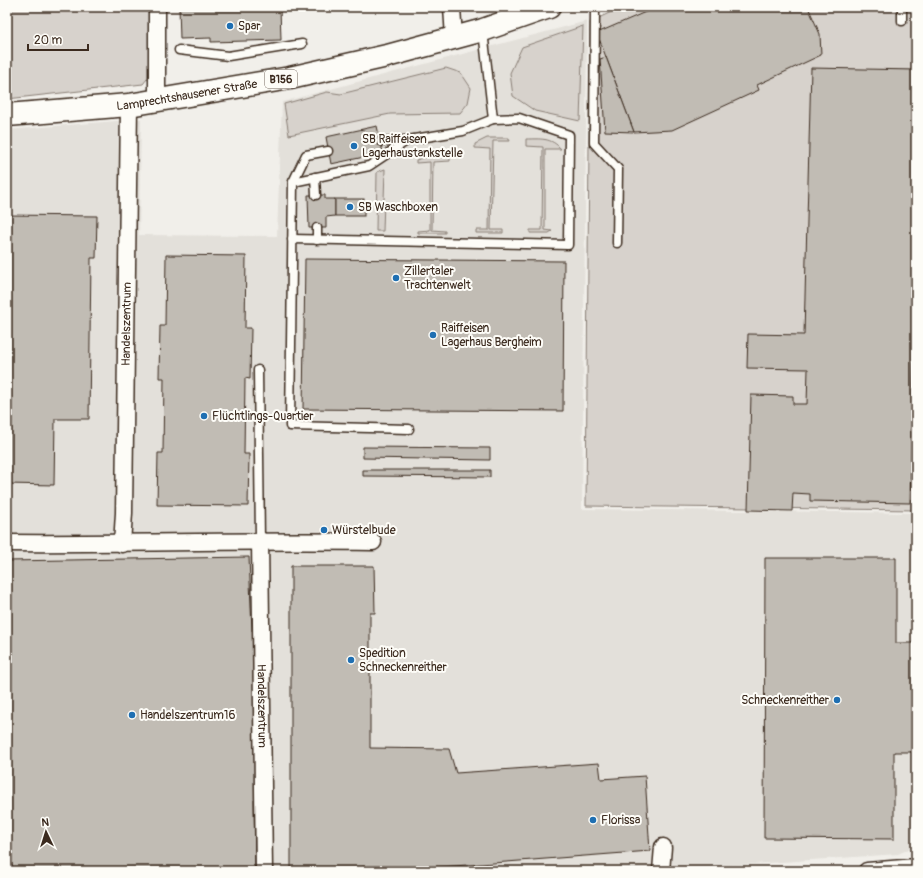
<svg xmlns="http://www.w3.org/2000/svg" width="923" height="878" font-family="Pangolin,sans-serif">
	<style>
		.built { fill: #e3e0da }
		.green { fill: #d7d2cc; stroke: #897e75 }
		.building { fill: #c1bcb4; stroke: #3b2a1e }
		.lines { fill: none; stroke-linecap: round; stroke-linejoin: round }
		.service-casing { stroke: #3b2a1e; stroke-width: 11 }
		.minor-casing { stroke: #3b2a1e; stroke-width: 19 }
		.primary-casing { stroke: #3b2a1e; stroke-width: 25 }
		.service { stroke: #fdfcf7; stroke-width: 8 }
		.minor { stroke: #fdfcf7; stroke-width: 16 }
		.primary { stroke: #fdfcf7; stroke-width: 22 }
		.poi-dot { fill: #1f6fb2; stroke: #fdfcf7; stroke-width: 1.5 }
		.labels { text-anchor: middle; stroke-width: 4; stroke-linejoin: round; paint-order: stroke }
		.shield { fill: #fdfcf7; stroke: #75695f; stroke-width: 1 }
		.shield-label { font-size: 11px; font-weight: bold; fill: #3b2a1e }
		.poi-label { font-size: 12px; fill: #3b2a1e; stroke: #fdfcf7; text-anchor: start }
		.street-label { font-size: 12px; fill: #3b2a1e; stroke: #fdfcf7 }
	</style>
	<rect width="100%" height="100%" fill="#f1efea"/>
	<filter id="ink" filterUnits="userSpaceOnUse"><feTurbulence type="fractalNoise" baseFrequency=".025" numOctaves="2"/><feDisplacementMap in="SourceGraphic" scale="8" xChannelSelector="R" yChannelSelector="G"/><feConvolveMatrix kernelMatrix="1 2 1 2 8 2 1 2 1" color-interpolation-filters="sRGB"/></filter>
	<g filter="url(#ink)">
		<polygon class="built" points="587,21 582,509 916,513 916,846 898,854 651,871 7,871 7,130 141,119 139,235 277,236 282,102"/>
		<g class="green">
			<polygon points="7,7 149,7 151,74 143,84 7,99"/>
			<polygon points="622,7 916,7 916,510 586,506 590,22"/>
			<polygon points="583,26 580,121 535,111 513,96 510,73 522,47"/>
			<polygon points="446,68 461,73 471,88 468,103 460,113 390,114 289,135 284,104 327,92 341,94"/>
			<polygon points="487,138 509,138 510,141 493,141 491,230 503,230 503,233 476,233 476,230 489,230 490,149 475,148 475,144"/>
			<path d="M526,139C540,139 551,137 561,149H545V230L552,231L549,233H530V230H542L543,147L526,146Z"/>
			<polygon points="450,150 450,161 433,162 432,230 445,231 445,233 418,233 418,231 430,230 430,162 416,163 416,160"/>
			<polygon points="385,169 383,231 376,231 377,172"/>
		</g>
		<g class="building">
			<polygon points="179,7 280,7 281,40 211,42 211,38 180,39"/>
			<polygon points="657,7 808,7 820,34 821,55 757,85 759,90 672,130 634,132 597,33"/>
			<polygon points="606,57 634,132 605,131 600,59"/>
			<polygon points="811,68 916,70 916,240 910,503 810,501 810,494 793,493 792,511 748,510 751,395 793,396 793,404 807,404 808,369 747,368 748,334 804,335"/>
			<polygon points="377,126 383,153 331,164 326,137"/>
			<polygon points="308,195 325,195 325,199 335,199 335,216 326,217 326,228 309,228"/>
			<rect x="335" y="199" width="29" height="17"/>
			<polygon points="7,215 97,216 96,258 91,258 89,419 55,419 54,485 7,484"/>
			<polygon points="166,255 246,256 245,328 251,328 250,379 245,378 244,454 249,454 248,506 157,505 158,453 163,453 164,378 159,378 160,326 165,326"/>
			<polygon points="305,259 564,261 563,411 303,409"/>
			<polygon points="363,447 490,448 490,460 363,458"/>
			<polygon points="363,470 490,470 490,477 363,476"/>
			<polygon points="249,557 252,631 255,631 257,800 254,800 255,871 7,871 7,561"/>
			<polygon points="765,558 896,558 896,643 916,643 916,752 894,752 894,839 764,838"/>
			<polygon points="291,566 374,566 375,613 370,613 370,748 449,749 456,773 599,763 601,779 645,776 650,851 428,868 362,867 362,871 291,871"/>
		</g>
		<g class="lines">
			<defs>
				<g id="service">
					<polyline points="595,7 594,143 618,169 617,243"/>
					<polyline points="902,21 902,7"/>
					<polyline points="179,50 228,56 302,44"/>
					<polyline points="381,141 407,140"/>
					<polyline points="315,177 316,195"/>
					<polyline points="293,182 306,155 328,151"/>
					<polyline points="292,239 568,245 569,135 519,118 493,119 483,31"/>
					<polyline points="317,240 317,228"/>
					<polyline points="258,370 260,540"/>
					<polyline points="409,429 290,426 293,182 369,166 408,140 463,131 493,119"/>
				</g>
				<g id="minor">
					<polyline points="452,7 454,38"/>
					<polyline points="157,100 157,7"/>
					<path id="s1" d="M260,540L264,871"/>
					<path d="M7,543C129,544 251,540 373,542"/>
					<path id="s2" d="M122,544L124,513L129,105"/>
					<polyline points="661,871 663,847"/>
					<polyline points="867,871 916,867"/>
				</g>
				<g id="primary">
					<path id="s3" d="M7,115L129,105L290,78L387,56L483,30L549,7"/>
				</g>
			</defs>
			<use href="#service" class="service-casing"/>
			<use href="#minor" class="minor-casing"/>
			<use href="#primary" class="primary-casing"/>
			<use href="#service" class="service"/>
			<use href="#minor" class="minor"/>
			<use href="#primary" class="primary"/>
		</g>
	</g>
	<g class="poi-dot">
		<circle cx="230" cy="26" r="4"/>
		<circle cx="354" cy="146" r="4"/>
		<circle cx="350" cy="207" r="4"/>
		<circle cx="396" cy="278" r="4"/>
		<circle cx="433" cy="335" r="4"/>
		<circle cx="204" cy="416" r="4"/>
		<circle cx="324" cy="530" r="4"/>
		<circle cx="351" cy="660" r="4"/>
		<circle cx="837" cy="700" r="4"/>
		<circle cx="132" cy="715" r="4"/>
		<circle cx="593" cy="820" r="4"/>
	</g>
	<g class="labels">
		<rect class="shield" x="265" y="70" width="32" height="18" rx="3"/>
		<g class="shield-label">
			<text x="281" y="83">B156</text>
		</g>
		<g class="poi-label">
			<text x="238" y="30">Spar</text>
			<text x="362" y="143">SB Raiffeisen<tspan x="362" dy="14">Lagerhaustankstelle</tspan></text>
			<text x="358" y="211">SB Waschboxen</text>
			<text x="404" y="275">Zillertaler<tspan x="404" dy="14">Trachtenwelt</tspan></text>
			<text x="441" y="332">Raiffeisen<tspan x="441" dy="14">Lagerhaus Bergheim</tspan></text>
			<text x="212" y="420">Flüchtlings-Quartier</text>
			<text x="332" y="534">Würstelbude</text>
			<text x="359" y="657">Spedition<tspan x="359" dy="14">Schneckenreither</tspan></text>
			<text x="829" y="704" text-anchor="end">Schneckenreither</text>
			<text x="140" y="719">Handelszentrum16</text>
			<text x="601" y="824">Florissa</text>
		</g>
		<g class="street-label">
			<text dy="4" stroke="none"><textPath href="#s3" startOffset="181">Lamprechtshausener Straße</textPath></text>
			<text dy="4" stroke="none"><textPath href="#s2" startOffset="220">Handelszentrum</textPath></text>
			<text dy="4" stroke="none"><textPath href="#s1" startOffset="166">Handelszentrum</textPath></text>
		</g>
	</g>
	<rect width="923" height="878" fill="none" stroke="#fdfcf7" stroke-width="24"/>
	<rect x="12" y="12" width="899" height="854" fill="none" stroke="#3b2a1e" stroke-width="1.5" filter="url(#ink)"/>
	<g transform="translate(46 832) rotate(356)" stroke="#fdfcf7" stroke-width="3" paint-order="stroke">
	<path d="M0-3L7 15L0 10L-7 15Z" fill="#3b2a1e"/>
	<text y="-6" font-size="11" font-weight="bold" text-anchor="middle" fill="#3b2a1e">N</text>
	</g>
	<path d="M28 44v6h60v-6" fill="none" stroke="#3b2a1e" stroke-width="2"/>
	<text x="34" y="44" font-size="12" fill="#3b2a1e" stroke="#fdfcf7" stroke-width="3" paint-order="stroke">20 m</text>
</svg>
